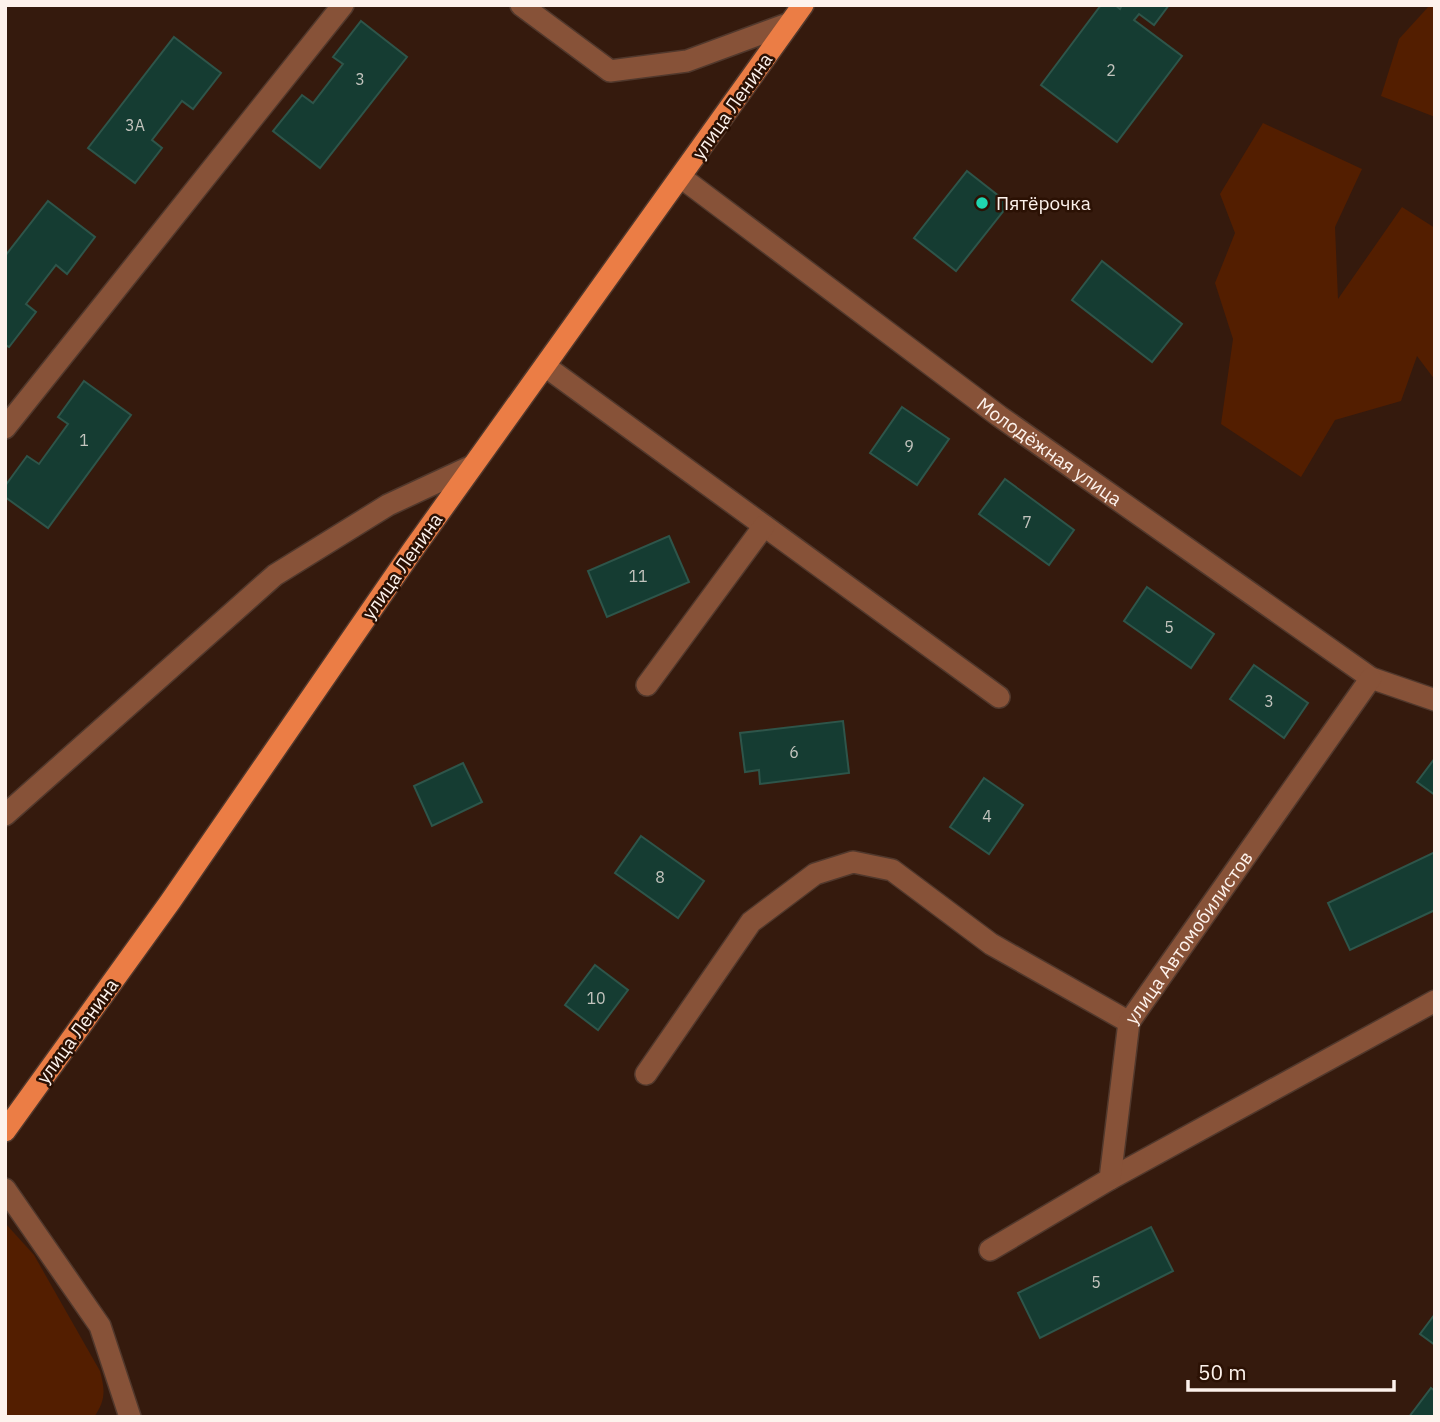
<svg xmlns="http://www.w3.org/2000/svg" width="1440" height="1422" font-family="'IBM Plex Sans',sans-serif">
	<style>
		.green { fill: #531e00 }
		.building { fill: #153c32; stroke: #2e554a; stroke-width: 2 }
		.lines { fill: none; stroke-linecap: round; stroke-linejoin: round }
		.minor-casing { stroke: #51382c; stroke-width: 24 }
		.major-casing { stroke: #51382c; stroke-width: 24 }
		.minor { stroke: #875238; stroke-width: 21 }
		.major { stroke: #eb7d45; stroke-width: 21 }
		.poi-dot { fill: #20d5b0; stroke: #2b1104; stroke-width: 2.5 }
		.labels { text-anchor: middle; stroke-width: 5; stroke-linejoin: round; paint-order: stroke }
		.number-label { font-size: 16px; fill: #c3c4be }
		.street-label { font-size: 19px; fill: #fdf2ec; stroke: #2b1104 }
		.poi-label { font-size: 19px; fill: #fdf2ec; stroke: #2b1104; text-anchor: start }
	</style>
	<rect width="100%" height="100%" fill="#351a0d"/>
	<g class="green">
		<polygon points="1430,5 1435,5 1435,117 1381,96 1399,39"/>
		<polygon points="1263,123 1362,169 1335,227 1338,299 1402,207 1435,228 1435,380 1417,356 1401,401 1335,420 1301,477 1221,424 1233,339 1215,283 1235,233 1220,194"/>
		<path d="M5,1223L34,1255L100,1371C105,1390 106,1400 94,1417H5Z"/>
	</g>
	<g class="building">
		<polygon points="1101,5 1115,5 1120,9 1122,5 1169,5 1154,25 1139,14 1134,20 1182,56 1117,142 1041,85"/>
		<polygon points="361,21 407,57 320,168 273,131 302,95 313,103 343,64 333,57"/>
		<polygon points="174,37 221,73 193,109 182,101 152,140 162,148 135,183 88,148"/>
		<polygon points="967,171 1009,204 956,271 914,238"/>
		<polygon points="48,201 95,237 67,274 56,265 26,304 36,312 9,347 5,345 5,256"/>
		<polygon points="1102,261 1182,324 1152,362 1072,300"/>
		<polygon points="84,381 131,415 48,528 5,497 5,486 27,456 39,464 68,424 58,417"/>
		<polygon points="902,407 949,439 917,485 870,453"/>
		<polygon points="1005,479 1074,530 1049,565 979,514"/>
		<polygon points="669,536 689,582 607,617 588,571"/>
		<polygon points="1147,587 1214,634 1191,668 1124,621"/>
		<polygon points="1254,665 1308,703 1284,738 1230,699"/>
		<polygon points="843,721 849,773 760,784 759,770 745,772 740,733"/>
		<polygon points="1435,758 1435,795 1417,782"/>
		<polygon points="463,763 482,802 432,826 414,786"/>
		<polygon points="984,778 1023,805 989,854 950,827"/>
		<polygon points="641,836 704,881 678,918 615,873"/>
		<polygon points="1435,852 1435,910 1350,950 1328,903"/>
		<polygon points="595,965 628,990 598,1030 565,1005"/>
		<polygon points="1151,1227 1173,1271 1040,1338 1018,1293"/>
		<polygon points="1435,1314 1435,1345 1420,1334"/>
		<polygon points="1431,1388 1435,1391 1435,1417 1409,1417"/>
	</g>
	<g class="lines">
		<defs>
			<g id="minor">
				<polyline points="521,5 610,71 687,61 790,23"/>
				<path id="s1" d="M682,178L999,416L1371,678L1435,700"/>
				<polyline points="545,366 999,697"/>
				<polyline points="5,428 343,5"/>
				<polyline points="647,685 764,526"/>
				<polyline points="5,815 275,575 388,505 472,466"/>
				<polyline points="646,1074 751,922 815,874 853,862 892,870 991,944 1129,1022"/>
				<polyline points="1110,1179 1435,1001"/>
				<polyline points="5,1189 100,1326 130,1417"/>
				<path id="s2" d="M990,1250L1110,1179L1129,1022L1371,678"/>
			</g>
			<polyline id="major" points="5,1131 170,902 412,551 803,5"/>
		</defs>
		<use href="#minor" class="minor-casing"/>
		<use href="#major" class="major-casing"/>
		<use href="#minor" class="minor"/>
		<use href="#major" class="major"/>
	</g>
	<circle class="poi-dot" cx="982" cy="203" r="7"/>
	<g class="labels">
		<g class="number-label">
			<text x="1111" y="76">2</text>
			<text x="360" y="85">3</text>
			<text x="135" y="131">3А</text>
			<text x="84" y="446">1</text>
			<text x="909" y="452">9</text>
			<text x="1027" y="528">7</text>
			<text x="638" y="582">11</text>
			<text x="1169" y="633">5</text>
			<text x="1269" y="707">3</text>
			<text x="794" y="758">6</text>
			<text x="987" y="822">4</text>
			<text x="660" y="883">8</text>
			<text x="596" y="1004">10</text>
			<text x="1096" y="1288">5</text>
		</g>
		<g class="street-label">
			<text transform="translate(732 106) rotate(-55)" y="7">улица Ленина</text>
			<text dy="7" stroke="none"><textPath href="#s1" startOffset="458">Молодёжная улица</textPath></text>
			<text transform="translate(402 566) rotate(-55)" y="7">улица Ленина</text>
			<text dy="7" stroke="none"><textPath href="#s2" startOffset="401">улица Автомобилистов</textPath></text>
			<text transform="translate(77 1031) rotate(-54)" y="7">улица Ленина</text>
		</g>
		<g class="poi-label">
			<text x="996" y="210">Пятёрочка</text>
		</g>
	</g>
	<rect width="1440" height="1422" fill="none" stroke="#fdf2ec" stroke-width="14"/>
	<path d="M1188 1380v10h206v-10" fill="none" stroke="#fdf2ec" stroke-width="3.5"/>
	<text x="1198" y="1380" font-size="21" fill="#fdf2ec" stroke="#2b1104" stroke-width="5" paint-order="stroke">50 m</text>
</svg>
